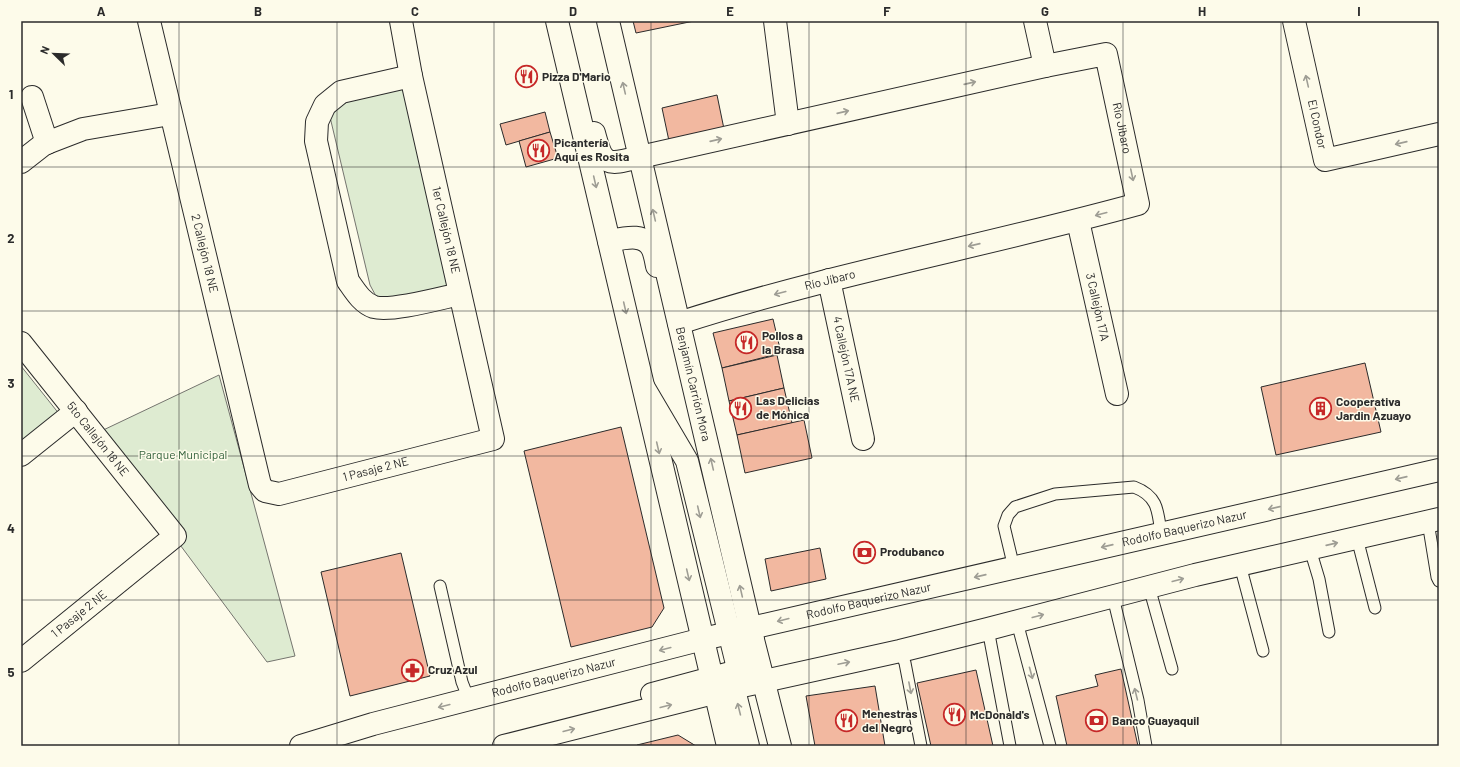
<svg xmlns="http://www.w3.org/2000/svg" width="1460" height="767" font-family="Barlow,sans-serif">
	<style>
		.green { fill: #deebd1; stroke: #74746e }
		.building { fill: #f2b8a0; stroke: #2b2b2b }
		.lines { fill: none; stroke-linecap: round; stroke-linejoin: round }
		.service-casing { stroke: #2b2b2b; stroke-width: 13 }
		.minor-casing { stroke: #2b2b2b; stroke-width: 24 }
		.secondary-casing { stroke: #2b2b2b; stroke-width: 24 }
		.primary-casing { stroke: #2b2b2b; stroke-width: 24 }
		.service { stroke: #fdfbea; stroke-width: 11 }
		.minor { stroke: #fdfbea; stroke-width: 22 }
		.secondary { stroke: #fdfbea; stroke-width: 22 }
		.primary { stroke: #fdfbea; stroke-width: 22 }
		.oneway { stroke: #9e9d94 }
		.grid { fill: none; stroke: #2b2b2b; stroke-width: 1; stroke-opacity: 0.55 }
		.labels { text-anchor: middle; stroke-width: 3; stroke-linejoin: round; paint-order: stroke }
		.poi-label { font-size: 12px; font-weight: bold; fill: #2b2b2b; stroke: #fdfbea; text-anchor: start }
		.street-label { font-size: 12px; fill: #2b2b2b; stroke: #fdfbea }
		.park-label { font-size: 12px; fill: #34623c; stroke: #fdfbea }
		.neatline { fill: none; stroke: #2b2b2b; stroke-width: 1.5 }
		.grid-label { font-size: 13px; text-anchor: middle; font-weight: bold; fill: #2b2b2b }
	</style>
	<rect width="100%" height="100%" fill="#fdfbea"/>
	<g class="green">
		<polygon points="406,84 452,289 394,298 377,298 370,285 330,117 339,107 355,97"/>
		<polygon points="21,366 60,415 21,446"/>
		<polygon points="219,375 295,656 267,662 97,433"/>
	</g>
	<g class="building">
		<polygon points="633,21 694,21 636,33"/>
		<polygon points="717,95 724,129 669,141 662,108"/>
		<polygon points="545,112 550,132 506,145 500,124"/>
		<polygon points="550,132 558,158 526,167 519,141"/>
		<polygon points="773,319 781,353 722,368 713,333"/>
		<polygon points="777,355 784,388 729,401 722,368"/>
		<polygon points="1365,363 1381,432 1276,455 1261,387"/>
		<polygon points="784,388 792,423 737,435 729,401"/>
		<polygon points="804,420 812,458 745,473 737,435"/>
		<polygon points="621,427 664,608 652,627 571,647 524,451"/>
		<polygon points="820,548 826,579 771,591 765,559"/>
		<polygon points="401,553 430,676 350,696 321,572"/>
		<polygon points="1121,669 1138,746 1067,746 1056,696 1098,686 1095,675"/>
		<polygon points="976,670 993,746 931,746 917,683"/>
		<polygon points="875,686 885,746 815,746 806,696"/>
		<polygon points="678,735 696,746 637,746 637,745"/>
	</g>
	<g class="lines">
		<defs>
			<g id="service">
				<polyline points="1428,522 1437,577 1439,581"/>
				<polyline points="1357,538 1375,608"/>
				<polyline points="1310,549 1319,579 1329,632"/>
				<polyline points="1240,565 1263,651"/>
				<path d="M1014,568L1004,526L1008,515L1015,507L1055,494L1134,487C1158,496 1158,511 1161,534"/>
				<polyline points="440,586 462,682 469,700"/>
				<polyline points="1149,587 1172,669"/>
				<polyline points="1113,597 1138,700 1146,746"/>
				<polyline points="1017,622 1050,746"/>
				<polyline points="988,629 1010,746"/>
				<polyline points="900,651 905,663 921,746"/>
			</g>
			<g id="minor">
				<path id="s1" d="M149,21L260,485L265,491L279,494L493,439L411,76L401,21"/>
				<polyline points="775,21 788,124"/>
				<polyline points="1035,21 1045,66"/>
				<path id="s2" d="M1294,21L1325,160L1439,134"/>
				<path d="M411,76L341,92L325,105L317,122L316,141L348,281C355,291 362,303 374,307C391,312 441,298 460,294"/>
				<polyline points="32,97 47,143"/>
				<path id="s3" d="M640,157L1045,66L1106,54L1138,204C986,246 830,274 679,323"/>
				<polyline points="21,162 44,144 83,129 170,114"/>
				<path id="s4" d="M1078,221L1117,394"/>
				<path id="s5" d="M829,280L863,439"/>
				<path id="s6" d="M21,343L175,536L21,661"/>
				<polyline points="21,455 76,411"/>
			</g>
			<g id="secondary">
				<polyline points="557,21 728,746"/>
				<path id="s7" d="M608,21L753,640L780,746"/>
				<path d="M594,133C603,167 607,165 640,157"/>
				<path d="M609,241C624,238 646,232 653,250C655,255 656,261 657,266"/>
			</g>
			<g id="primary">
				<path d="M644,388L687,461L738,668C743,680 752,680 764,681"/>
				<polyline points="730,674 748,746"/>
				<path d="M652,694L730,673C745,664 748,657 753,640"/>
				<path id="s8" d="M301,746L373,724L703,639L1439,470"/>
				<polyline points="504,746 733,688 900,651 988,629 1195,575 1439,519"/>
			</g>
		</defs>
		<use href="#service" class="service-casing"/>
		<use href="#minor" class="minor-casing"/>
		<use href="#secondary" class="secondary-casing"/>
		<use href="#primary" class="primary-casing"/>
		<use href="#service" class="service"/>
		<use href="#minor" class="minor"/>
		<use href="#secondary" class="secondary"/>
		<use href="#primary" class="primary"/>
	</g>
	<defs><path id="oneway-shaft" d="M-6 0H5M1.5-3L5.5 0L1.5 3" fill="none" stroke-width="1.6" stroke-linecap="round" stroke-linejoin="round"/></defs>
	<g class="oneway">
		<use href="#oneway-shaft" transform="translate(1307 81) rotate(-103)"/>
		<use href="#oneway-shaft" transform="translate(970 83) rotate(-13)"/>
		<use href="#oneway-shaft" transform="translate(624 88) rotate(-103)"/>
		<use href="#oneway-shaft" transform="translate(843 112) rotate(-13)"/>
		<use href="#oneway-shaft" transform="translate(716 140) rotate(-13)"/>
		<use href="#oneway-shaft" transform="translate(1401 143) rotate(167)"/>
		<use href="#oneway-shaft" transform="translate(1132 175) rotate(78)"/>
		<use href="#oneway-shaft" transform="translate(595 182) rotate(77)"/>
		<use href="#oneway-shaft" transform="translate(1101 214) rotate(165)"/>
		<use href="#oneway-shaft" transform="translate(654 215) rotate(-103)"/>
		<use href="#oneway-shaft" transform="translate(974 245) rotate(167)"/>
		<use href="#oneway-shaft" transform="translate(780 293) rotate(165)"/>
		<use href="#oneway-shaft" transform="translate(625 308) rotate(77)"/>
		<use href="#oneway-shaft" transform="translate(658 448) rotate(77)"/>
		<use href="#oneway-shaft" transform="translate(712 464) rotate(-103)"/>
		<use href="#oneway-shaft" transform="translate(1401 478) rotate(167)"/>
		<use href="#oneway-shaft" transform="translate(1274 508) rotate(167)"/>
		<use href="#oneway-shaft" transform="translate(699 512) rotate(77)"/>
		<use href="#oneway-shaft" transform="translate(1332 544) rotate(-13)"/>
		<use href="#oneway-shaft" transform="translate(1107 546) rotate(167)"/>
		<use href="#oneway-shaft" transform="translate(688 575) rotate(77)"/>
		<use href="#oneway-shaft" transform="translate(980 576) rotate(167)"/>
		<use href="#oneway-shaft" transform="translate(1178 580) rotate(-15)"/>
		<use href="#oneway-shaft" transform="translate(741 591) rotate(-103)"/>
		<use href="#oneway-shaft" transform="translate(1038 616) rotate(-15)"/>
		<use href="#oneway-shaft" transform="translate(783 620) rotate(166)"/>
		<use href="#oneway-shaft" transform="translate(665 649) rotate(165)"/>
		<use href="#oneway-shaft" transform="translate(844 663) rotate(-12)"/>
		<use href="#oneway-shaft" transform="translate(1031 673) rotate(75)"/>
		<use href="#oneway-shaft" transform="translate(910 688) rotate(79)"/>
		<use href="#oneway-shaft" transform="translate(1136 694) rotate(-104)"/>
		<use href="#oneway-shaft" transform="translate(444 706) rotate(166)"/>
		<use href="#oneway-shaft" transform="translate(666 706) rotate(-14)"/>
		<use href="#oneway-shaft" transform="translate(739 709) rotate(-104)"/>
		<use href="#oneway-shaft" transform="translate(569 730) rotate(-14)"/>
	</g>
	<path class="grid" d="M179,21V746M337,21V746M494,21V746M651,21V746M809,21V746M966,21V746M1123,21V746M1281,21V746M21,167H1439M21,311H1439M21,456H1439M21,600H1439"/>
	<defs>
		<symbol id="restaurant-ring" viewBox="-11 -11 22 22"><circle r="9.5" fill="#fdfbea" stroke="#c62828" stroke-width="1.5"/><path d="M-5-6h1v4h1v-4h1v4h1v-4h1v5L-1.5 .5V6h-2V.5L-5-1ZM5-6V6H3V1.5H1.5Q1.5-4 5-6Z" fill="#c62828"/></symbol>
		<symbol id="building-ring" viewBox="-11 -11 22 22"><circle r="9.5" fill="#fdfbea" stroke="#c62828" stroke-width="1.5"/><path d="M-4-6H4V6H1V3H-1V6H-4ZM-2.5-4.3h1.7v1.8h-1.7ZM.8-4.3h1.7v1.8H.8ZM-2.5-1h1.7V.8h-1.7ZM.8-1h1.7V.8H.8Z" fill="#c62828"/></symbol>
		<symbol id="bank-ring" viewBox="-11 -11 22 22"><circle r="9.5" fill="#fdfbea" stroke="#c62828" stroke-width="1.5"/><path d="M-6-4H6V4H-6ZM0-2.3a2.3 2.3 0 1 0 0 4.6a2.3 2.3 0 1 0 0-4.6Z" fill="#c62828"/></symbol>
		<symbol id="pharmacy-ring" viewBox="-11 -11 22 22"><circle r="9.5" fill="#fdfbea" stroke="#c62828" stroke-width="1.5"/><path d="M-2-6h4v4h4v4h-4v4h-4v-4h-4v-4h4Z" fill="#c62828"/></symbol>
	</defs>
	<g fill-rule="evenodd">
		<use href="#restaurant-ring" x="514" y="64" width="25" height="25"/>
		<use href="#restaurant-ring" x="526" y="138" width="25" height="25"/>
		<use href="#restaurant-ring" x="734" y="330" width="25" height="25"/>
		<use href="#restaurant-ring" x="728" y="396" width="25" height="25"/>
		<use href="#building-ring" x="1308" y="396" width="25" height="25"/>
		<use href="#bank-ring" x="852" y="540" width="25" height="25"/>
		<use href="#pharmacy-ring" x="400" y="658" width="25" height="25"/>
		<use href="#restaurant-ring" x="942" y="702" width="25" height="25"/>
		<use href="#restaurant-ring" x="834" y="708" width="25" height="25"/>
		<use href="#bank-ring" x="1084" y="708" width="25" height="25"/>
	</g>
	<g class="labels">
		<g class="poi-label">
			<text x="542" y="81">Pizza D'Mario</text>
			<text x="554" y="147">Picantería<tspan x="554" dy="14">Aquí es Rosita</tspan></text>
			<text x="762" y="340">Pollos a<tspan x="762" dy="14">la Brasa</tspan></text>
			<text x="756" y="405">Las Delicias<tspan x="756" dy="14">de Mónica</tspan></text>
			<text x="1336" y="406">Cooperativa<tspan x="1336" dy="14">Jardin Azuayo</tspan></text>
			<text x="880" y="556">Produbanco</text>
			<text x="428" y="674">Cruz Azul</text>
			<text x="862" y="718">Menestras<tspan x="862" dy="14">del Negro</tspan></text>
			<text x="970" y="719">McDonald's</text>
			<text x="1112" y="725">Banco Guayaquil</text>
		</g>
		<g class="street-label">
			<text dy="4" stroke="none"><textPath href="#s2" startOffset="106">El Condor</textPath></text>
			<text dy="4" stroke="none"><textPath href="#s3" startOffset="553">Río Jíbaro</textPath></text>
			<text transform="translate(446 230) rotate(77)" y="4">1er Callejón 18 NE</text>
			<text dy="4" stroke="none"><textPath href="#s1" startOffset="239">2 Callejón 18 NE</textPath></text>
			<text transform="translate(830 280) rotate(-14)" y="4">Río Jíbaro</text>
			<text dy="4" stroke="none"><textPath href="#s4" startOffset="88">3 Callejón 17A</textPath></text>
			<text dy="4" stroke="none"><textPath href="#s5" startOffset="81">4 Callejón 17A NE</textPath></text>
			<text dy="4" stroke="none"><textPath href="#s7" startOffset="373">Benjamín Carrión Mora</textPath></text>
			<text dy="4" stroke="none"><textPath href="#s6" startOffset="123">5to Callejón 18 NE</textPath></text>
			<text dy="4" stroke="none"><textPath href="#s1" startOffset="599">1 Pasaje 2 NE</textPath></text>
			<text dy="4" stroke="none"><textPath href="#s8" startOffset="910">Rodolfo Baquerizo Nazur</textPath></text>
			<text dy="4" stroke="none"><textPath href="#s8" startOffset="586">Rodolfo Baquerizo Nazur</textPath></text>
			<text transform="translate(79 614) rotate(-39)" y="4">1 Pasaje 2 NE</text>
			<text dy="4" stroke="none"><textPath href="#s8" startOffset="262">Rodolfo Baquerizo Nazur</textPath></text>
		</g>
		<g class="park-label">
			<text x="183" y="459">Parque Municipal</text>
		</g>
	</g>
	<rect width="1460" height="767" fill="none" stroke="#fdfbea" stroke-width="44"/>
	<g transform="translate(54 54) rotate(293)" stroke="#fdfbea" stroke-width="3" paint-order="stroke">
	<path d="M0-3L7 15L0 10L-7 15Z" fill="#2b2b2b"/>
	<text y="-6" font-size="11" font-weight="bold" text-anchor="middle" fill="#2b2b2b">N</text>
	</g>
	<rect x="22" y="22" width="1416" height="723" class="neatline"/>
	<g class="grid-label">
		<text x="101" y="16">A</text>
		<text x="258" y="16">B</text>
		<text x="415" y="16">C</text>
		<text x="573" y="16">D</text>
		<text x="730" y="16">E</text>
		<text x="887" y="16">F</text>
		<text x="1045" y="16">G</text>
		<text x="1202" y="16">H</text>
		<text x="1359" y="16">I</text>
		<text x="11" y="99">1</text>
		<text x="11" y="243">2</text>
		<text x="11" y="388">3</text>
		<text x="11" y="533">4</text>
		<text x="11" y="677">5</text>
	</g>
</svg>
